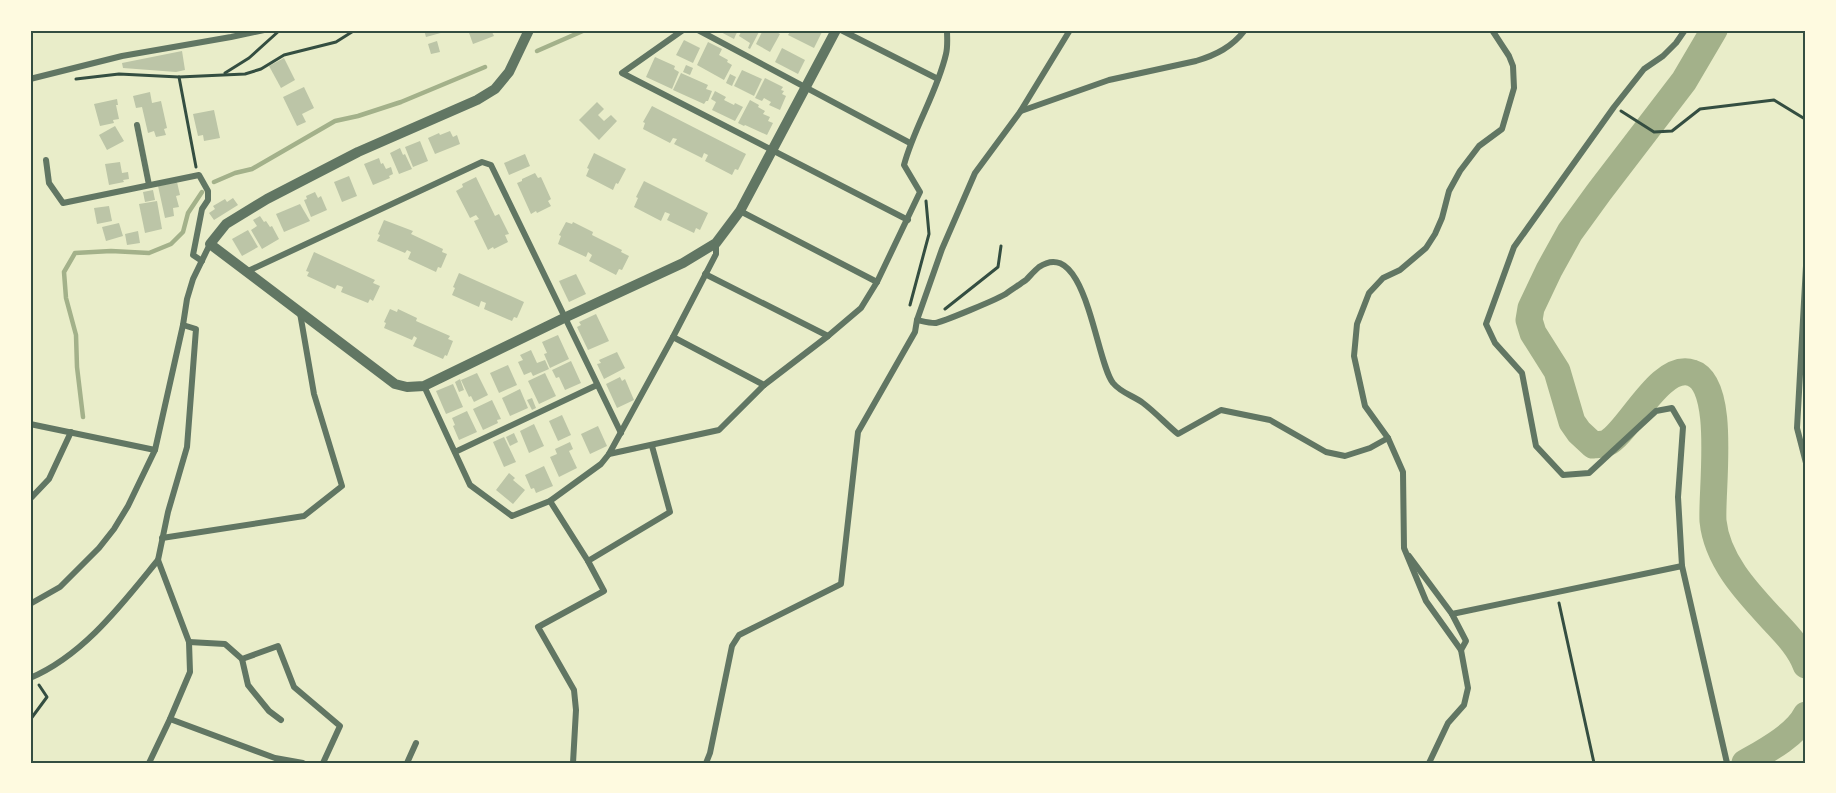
<svg xmlns="http://www.w3.org/2000/svg" width="1836" height="793" font-family="'Roboto Condensed',sans-serif">
	<style>
		.lines { fill: none; stroke-linecap: round; stroke-linejoin: round }
		.stream { stroke: #a3b18a; stroke-width: 4.5 }
		.river { stroke: #a3b18a; stroke-width: 27 }
		.building { fill: #bcc5a7 }
		.path { stroke: #344e41; stroke-width: 3 }
		.minor { stroke: #617663; stroke-width: 6 }
		.tertiary { stroke: #617663; stroke-width: 10 }
		.neatline { fill: none; stroke: #344e41; stroke-width: 2 }
	</style>
	<rect width="100%" height="100%" fill="#e9edc9"/>
	<g class="lines">
		<g class="stream">
			<polyline points="537,51 585,30"/>
			<polyline points="214,182 235,173 252,169 335,121 358,116 401,102 485,67"/>
			<polyline points="83,417 77,367 76,335 66,298 64,272 75,253 111,251 149,253 171,244 183,232 188,213 202,192"/>
		</g>
		<g class="river">
			<path d="M1714,30L1684,81L1599,192L1570,232L1549,270L1531,308L1529,320L1533,333L1557,371L1572,422L1579,432L1593,445C1598,444 1603,445 1607,443C1629,432 1660,362 1692,373C1727,384 1711,491 1713,521C1717,561 1748,593 1774,621C1786,634 1800,648 1806,665"/>
			<path d="M1745,763C1764,752 1796,735 1806,715"/>
		</g>
	</g>
	<g class="building">
		<polygon points="424,30 448,30 448,31 426,37"/>
		<polygon points="468,30 491,30 494,36 473,44"/>
		<polygon points="717,30 738,30 734,39"/>
		<polygon points="742,30 760,30 750,49 748,48 750,43 739,36"/>
		<polygon points="763,30 773,30 780,34 770,52 756,44"/>
		<polygon points="791,30 823,30 814,48 788,35"/>
		<polygon points="684,40 700,48 693,63 676,55"/>
		<polygon points="437,41 440,52 431,54 428,44"/>
		<polygon points="708,42 722,49 719,55 728,60 727,62 732,65 724,80 697,65"/>
		<polygon points="782,48 805,60 798,74 775,62"/>
		<polygon points="182,51 185,70 176,72 123,68 122,63"/>
		<polygon points="655,57 675,66 674,69 679,72 672,89 646,77"/>
		<polygon points="284,58 295,80 281,88 269,66"/>
		<polygon points="686,65 693,68 690,75 683,72"/>
		<polygon points="742,70 762,79 754,96 734,86"/>
		<polygon points="681,73 708,85 706,89 712,91 708,101 706,101 704,104 673,90"/>
		<polygon points="730,74 736,77 732,86 726,83"/>
		<polygon points="765,78 783,87 781,90 784,91 782,94 786,96 780,110 769,105 771,102 764,98 762,101 755,98"/>
		<polygon points="304,87 314,108 302,114 306,122 297,126 283,97"/>
		<polygon points="715,91 726,97 724,100 734,105 735,103 743,107 735,121 712,110 716,102 711,99"/>
		<polygon points="150,92 152,103 161,101 167,128 164,129 166,135 156,137 154,131 148,133 142,107 136,108 133,96"/>
		<polygon points="117,99 118,105 116,105 119,119 113,120 114,123 100,126 94,104"/>
		<polygon points="750,100 759,105 758,107 765,111 763,114 770,117 768,121 773,123 767,135 745,125 744,126 738,123"/>
		<polygon points="597,102 604,109 598,115 604,121 611,115 617,121 599,140 579,120"/>
		<polygon points="652,106 746,154 738,170 735,169 732,175 705,161 708,155 704,153 702,158 674,144 677,139 673,138 670,143 643,129 645,123 643,122"/>
		<polygon points="214,110 220,138 204,141 203,135 198,136 193,114"/>
		<polygon points="115,126 124,141 107,150 99,135"/>
		<polygon points="450,131 453,137 457,135 460,144 435,154 428,138 439,133 440,135"/>
		<polygon points="420,141 428,161 413,167 405,147"/>
		<polygon points="400,148 403,155 405,154 412,169 399,174 390,153"/>
		<polygon points="594,153 626,169 618,184 616,183 613,190 586,176 589,169 587,168"/>
		<polygon points="525,154 530,166 509,175 504,163"/>
		<polygon points="379,158 381,164 383,163 386,169 391,167 393,174 389,176 390,178 373,185 364,164"/>
		<polygon points="120,162 122,173 128,172 129,179 123,180 124,182 109,185 105,164"/>
		<polygon points="535,173 538,178 541,177 551,199 548,201 551,206 537,213 536,211 531,214 517,183 522,181 522,179"/>
		<polygon points="349,176 357,196 342,202 334,182"/>
		<polygon points="476,177 495,216 499,214 509,234 505,235 508,242 494,249 493,247 488,250 474,221 479,219 476,215 470,218 456,191 463,187 462,184"/>
		<polygon points="644,181 708,213 700,230 696,228 694,233 667,220 670,214 665,212 661,221 634,207 638,198 636,197"/>
		<polygon points="177,182 180,195 176,196 179,207 173,208 174,216 165,218 158,186"/>
		<polygon points="153,190 155,200 145,202 143,192"/>
		<polygon points="315,192 318,198 321,196 327,210 311,217 304,200 307,199 306,196"/>
		<polygon points="233,198 238,205 214,220 209,213 215,209 213,206 225,199 227,202"/>
		<polygon points="157,201 162,229 145,233 139,204"/>
		<polygon points="300,204 310,221 284,232 276,214"/>
		<polygon points="109,206 112,221 97,224 94,208"/>
		<polygon points="260,216 264,222 266,221 270,227 272,226 279,239 262,249 251,230 257,226 253,220"/>
		<polygon points="384,220 413,231 411,234 443,249 442,252 447,254 441,268 438,267 436,272 408,259 411,252 407,250 405,253 377,241 380,235 378,234"/>
		<polygon points="566,222 572,224 573,222 593,232 592,235 622,250 621,252 629,256 622,270 619,269 616,275 589,261 592,255 588,252 586,257 558,244 561,236 559,235"/>
		<polygon points="119,223 123,236 106,241 102,227"/>
		<polygon points="248,230 258,247 242,256 232,239"/>
		<polygon points="138,231 140,243 127,245 125,234"/>
		<polygon points="314,252 375,280 373,283 380,286 373,301 370,299 368,303 341,292 343,287 337,285 335,289 307,276 309,272 306,271"/>
		<polygon points="459,273 524,302 517,318 514,317 512,321 484,309 486,303 481,301 479,307 452,295 455,288 453,287"/>
		<polygon points="576,274 586,294 569,302 559,281"/>
		<polygon points="390,309 397,312 398,309 417,318 416,321 450,336 448,339 453,341 447,356 445,355 443,359 413,346 417,338 414,336 412,340 384,328 386,323 384,322"/>
		<polygon points="596,314 609,341 588,350 577,327 581,325 579,322"/>
		<polygon points="558,335 569,359 550,368 544,354 547,353 542,342"/>
		<polygon points="531,350 537,363 545,360 549,369 533,376 531,372 524,375 518,362 523,360 520,355"/>
		<polygon points="617,352 625,368 604,379 597,364 601,363 599,360"/>
		<polygon points="571,361 581,383 565,390 559,377 556,378 552,370"/>
		<polygon points="508,365 517,385 499,393 490,373"/>
		<polygon points="477,373 488,395 474,402 471,396 469,397 461,380"/>
		<polygon points="545,373 556,396 539,404 528,381"/>
		<polygon points="620,377 622,381 625,379 634,400 617,408 606,384"/>
		<polygon points="460,379 464,390 459,392 455,382"/>
		<polygon points="453,384 463,407 446,414 436,391"/>
		<polygon points="520,389 528,408 510,416 502,398"/>
		<polygon points="532,398 536,408 532,410 527,400"/>
		<polygon points="492,400 501,419 497,420 498,423 483,430 473,409"/>
		<polygon points="467,411 477,432 459,440 453,426 455,425 452,418"/>
		<polygon points="562,415 571,435 558,441 549,421"/>
		<polygon points="534,424 544,446 529,453 520,431"/>
		<polygon points="598,426 607,446 590,454 581,434"/>
		<polygon points="514,433 518,442 510,446 506,437"/>
		<polygon points="504,437 516,462 504,467 493,442"/>
		<polygon points="570,442 573,449 569,451 577,468 559,477 550,457 557,454 555,449"/>
		<polygon points="544,466 553,486 536,493 534,488 531,489 525,475"/>
		<polygon points="509,473 515,478 513,480 525,490 513,504 496,490"/>
	</g>
	<g class="lines">
		<g class="path">
			<polyline points="225,73 249,58 280,30"/>
			<polyline points="179,77 196,167"/>
			<polyline points="76,79 119,74 179,77 245,74 261,69 284,55 336,42 355,30"/>
			<polyline points="1621,111 1654,132 1672,131 1700,109 1774,100 1805,119 1806,118"/>
			<polyline points="910,305 929,234 926,201"/>
			<polyline points="945,309 998,267 1001,246"/>
			<polyline points="1559,603 1594,763"/>
			<polyline points="30,720 47,697 39,685"/>
		</g>
		<g class="minor">
			<polyline points="683,30 622,73 908,220"/>
			<polyline points="698,30 910,143"/>
			<polyline points="841,30 938,79"/>
			<polyline points="30,79 122,56 231,37 264,30"/>
			<path d="M1021,111L1109,80L1196,61C1216,55 1232,47 1245,30"/>
			<polyline points="137,125 149,185"/>
			<polyline points="46,160 49,183 63,203 199,175 208,191 208,200 202,209 193,255 202,261"/>
			<polyline points="740,211 877,282"/>
			<polyline points="1806,266 1797,428 1806,463"/>
			<polyline points="246,272 482,162 491,165 621,433"/>
			<polyline points="705,274 828,336"/>
			<path d="M917,320C922,321 929,323 935,323C940,323 1001,298 1007,293C1013,289 1020,284 1026,280C1030,276 1034,271 1039,267C1086,235 1096,363 1113,383C1121,393 1134,396 1143,403C1155,412 1166,424 1178,434L1221,410L1270,420L1326,452L1345,456L1370,448L1388,438"/>
			<polyline points="673,337 764,385"/>
			<polyline points="424,386 470,485 512,516 550,501 601,464 609,454 673,337 716,254 716,243"/>
			<polyline points="30,424 155,450"/>
			<polyline points="455,452 597,385"/>
			<path d="M609,454L719,430L764,385L828,336L861,308L877,282L920,192L904,165C914,127 937,93 946,54C948,46 947,38 947,30"/>
			<polyline points="30,499 49,479 71,432"/>
			<polyline points="550,501 588,561 604,591 538,627 574,690 576,710 573,763"/>
			<polyline points="162,538 304,516 342,486 314,394 300,313"/>
			<polyline points="1409,556 1452,614 1682,566 1727,763"/>
			<polyline points="588,561 670,512 652,446"/>
			<polyline points="1682,566 1678,497 1683,427 1672,408 1656,411 1589,473 1563,475 1536,446 1522,373 1495,343 1486,324 1514,247 1614,107 1644,69 1663,56 1676,43 1685,30"/>
			<polyline points="30,604 60,587 99,548 114,529 128,506 155,450 183,325 187,299 193,279 210,244"/>
			<polyline points="1452,614 1466,641 1461,650"/>
			<polyline points="189,642 225,644 242,659 278,646 294,687 340,726 323,763"/>
			<polyline points="242,659 248,685 269,711 281,720"/>
			<path d="M30,678C84,655 122,604 158,560"/>
			<polyline points="170,719 275,758 303,763"/>
			<polyline points="149,763 170,719 190,672 189,642 158,560 168,512 187,447 196,329 183,325"/>
			<polyline points="407,763 416,743"/>
			<polyline points="706,763 710,753 732,646 739,635 841,584 858,432 915,332 917,320 942,249 975,173 1020,112 1070,30"/>
			<polyline points="1429,763 1448,723 1464,705 1468,688 1461,650 1426,601 1404,548 1403,472 1388,438 1365,406 1354,356 1357,324 1369,293 1383,278 1400,270 1426,248 1435,234 1442,218 1449,191 1460,171 1479,146 1502,129 1514,88 1513,66 1509,56 1492,30"/>
		</g>
		<polyline class="tertiary" points="529,30 509,72 495,89 477,100 358,152 267,199 226,224 210,244 395,384 407,387 424,386 564,318 683,263 716,243 740,211 836,30"/>
	</g>
	<rect width="1836" height="793" fill="none" stroke="#fefae0" stroke-width="63"/>
	<rect x="32" y="32" width="1772" height="730" class="neatline"/>
</svg>
